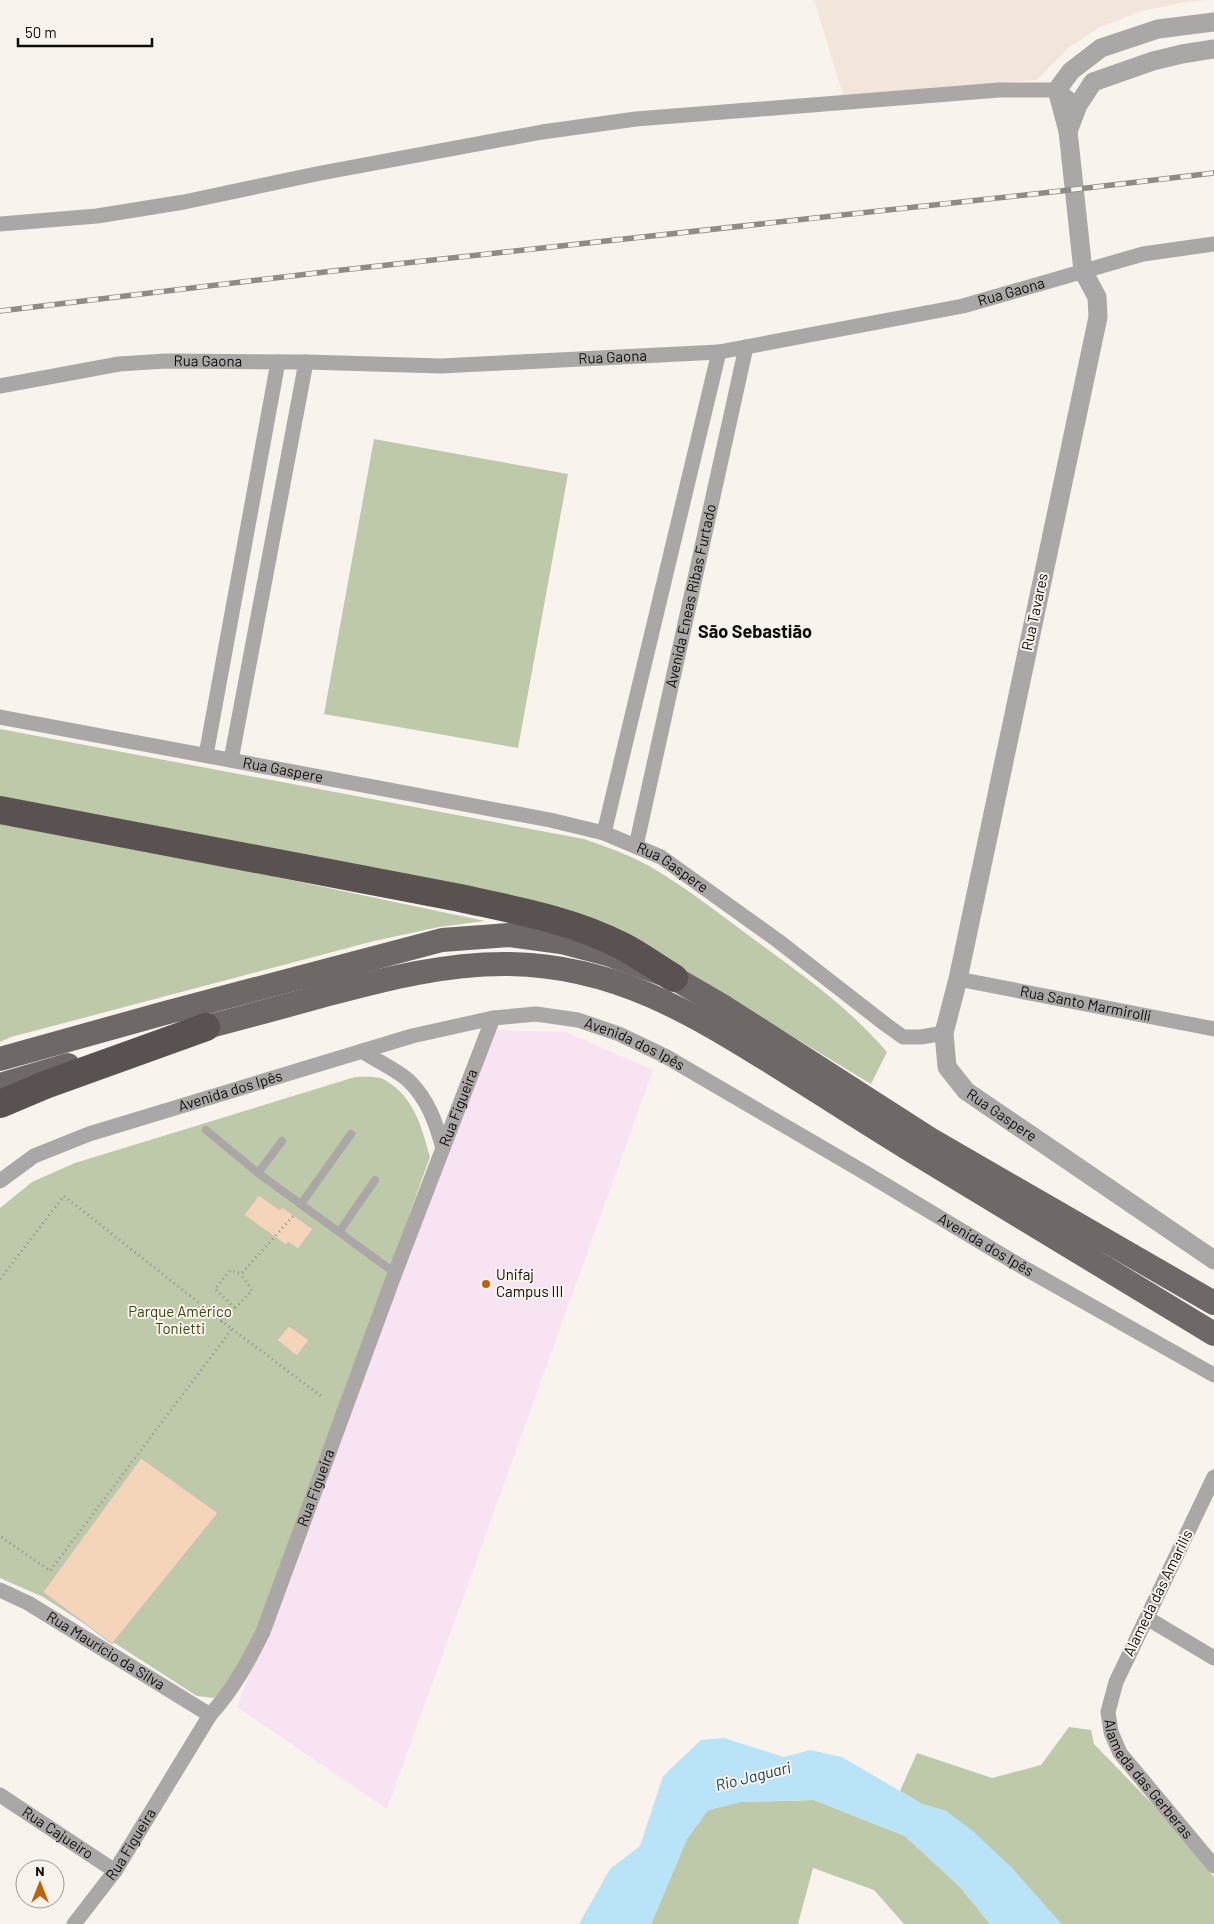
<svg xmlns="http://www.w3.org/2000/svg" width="1214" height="1924" font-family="Barlow,sans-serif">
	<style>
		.built { fill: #f2e6dc }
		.education { fill: #f7e3f2 }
		.green { fill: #bdc9a9 }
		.water { fill: #b9e3f7 }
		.building { fill: #f5d5b9; stroke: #c5bfba }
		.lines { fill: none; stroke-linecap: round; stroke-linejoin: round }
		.path { stroke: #95918d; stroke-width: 3; stroke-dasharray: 1 4; stroke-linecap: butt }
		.service { stroke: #aba7a6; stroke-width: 8 }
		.minor { stroke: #aba7a6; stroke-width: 15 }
		.tertiary { stroke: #aba7a6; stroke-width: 19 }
		.primary { stroke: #6e6866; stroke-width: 24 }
		.motorway { stroke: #595250; stroke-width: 28 }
		.rail-casing { stroke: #8f8b86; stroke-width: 5.5 }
		.rail { stroke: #f9f3ed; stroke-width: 4; stroke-dasharray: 11; stroke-linecap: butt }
		.poi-dot { fill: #bd6209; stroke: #f9f3ed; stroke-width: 2 }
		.labels { text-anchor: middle; stroke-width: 4; stroke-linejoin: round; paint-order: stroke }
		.street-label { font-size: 15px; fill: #0e0c0a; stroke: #f9f3ed }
		.poi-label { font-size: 15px; fill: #0e0c0a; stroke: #f9f3ed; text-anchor: start }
		.park-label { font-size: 15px; fill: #3a4911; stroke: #f9f3ed }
		.water-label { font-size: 16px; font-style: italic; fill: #0f455b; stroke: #f9f3ed }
		.quarter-label { font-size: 18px; font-weight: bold; fill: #0e0c0a; stroke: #f9f3ed }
	</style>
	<rect width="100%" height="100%" fill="#f9f3ed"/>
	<polygon class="built" points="814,0 1207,0 1187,2 1142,11 1102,26 1069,47 1037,80 843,95"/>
	<polygon class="education" points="491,1030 566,1032 653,1070 387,1809 237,1707"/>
	<g class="green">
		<polygon points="374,439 568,474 518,748 324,714"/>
		<path d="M0,729L584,839C607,847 630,855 651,867C690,890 726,919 763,946C809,980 849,1008 887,1052L871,1084L613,928L0,799Z"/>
		<polygon points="0,819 16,822 485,921 439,927 374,941 11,1037 0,1042"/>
		<path d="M355,1077C363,1077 376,1076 383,1079C414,1096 421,1125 430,1157L254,1647L225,1687L214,1698L197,1696L43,1597L0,1578V1208L32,1182L75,1163Z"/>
		<polygon points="1069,1727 1091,1730 1094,1744 1161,1813 1214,1877 1214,1924 1061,1924 1011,1867 946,1811 922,1804 900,1791 917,1753 992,1778 1041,1765"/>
		<polygon points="814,1800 905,1836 960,1887 990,1924 904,1924 874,1890 813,1868 798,1924 651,1924 687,1839 708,1810 740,1802"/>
	</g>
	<polygon class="water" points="724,1738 784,1757 810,1750 842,1757 922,1804 946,1811 973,1831 1011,1867 1061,1924 990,1924 960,1887 905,1836 814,1800 740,1802 708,1810 687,1839 651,1924 579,1924 610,1869 640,1846 663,1776 701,1740"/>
	<g class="building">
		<polygon points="259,1195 280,1210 282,1207 313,1229 298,1249 288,1242 286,1245 244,1215"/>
		<polygon points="289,1326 309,1340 297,1356 277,1340"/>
		<polygon points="141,1458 218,1513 112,1644 43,1592"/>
	</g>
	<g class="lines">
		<g class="path">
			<polyline points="0,1279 64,1196 232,1329 50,1571 0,1536"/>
			<polyline points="235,1308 252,1291 241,1274"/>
			<polyline points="221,1322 235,1308 215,1289 230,1270 241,1274 294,1215"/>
			<polyline points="232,1329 321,1396"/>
		</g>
		<g class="service">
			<polyline points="206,1130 258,1173"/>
			<polyline points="282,1141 258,1173 395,1273"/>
			<polyline points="301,1204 351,1134"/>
			<polyline points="339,1232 375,1180"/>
		</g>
		<g class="minor">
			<polyline points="0,224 97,216 184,202 321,173 542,132 636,119 999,90 1057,90 1078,105"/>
			<path id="s1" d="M0,386L119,364L166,361L306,362L441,366L719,352L963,306L1143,254L1214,244"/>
			<path id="s2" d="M0,717L550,820L604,833L661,857L777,940L885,1024L903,1037H921L944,1033"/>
			<polyline points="206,755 278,362"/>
			<polyline points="231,760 306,362"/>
			<polyline points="604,833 719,352"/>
			<path id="s3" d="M636,846L746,347"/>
			<path id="s4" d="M958,979L1214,1029"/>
			<path d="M362,1051C377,1061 395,1069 408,1080C428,1099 436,1123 443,1148"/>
			<path id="s5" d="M0,1181L34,1156L89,1134L412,1036L493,1018L536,1014L578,1020L619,1034L665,1056L869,1175L1019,1265L1214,1375"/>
			<path id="s6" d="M1214,1477L1116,1682L1108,1712L1111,1732L1120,1753L1214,1866"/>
			<path id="s7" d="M0,1590L28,1603L210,1715"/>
			<polyline points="1147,1618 1214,1658"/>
			<path id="s8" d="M0,1795L115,1871"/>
			<path id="s9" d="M74,1924L115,1871L210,1715C233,1690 248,1662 263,1632L395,1273L493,1018"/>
		</g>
		<g class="tertiary">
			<path id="s10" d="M1214,22L1158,29L1101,48L1071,71L1057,90L1068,131L1083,271L1097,297L1098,317L958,979L944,1033L947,1067L966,1091L1214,1260"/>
			<polyline points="1068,131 1078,105 1093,82 1153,61 1182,54 1214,49"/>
		</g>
		<g class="primary">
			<path d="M188,1032C233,1020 279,1008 325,995C385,979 446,963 510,964C615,966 690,1012 777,1066C825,1096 873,1127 922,1157C1019,1216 1117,1275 1214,1334"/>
			<polyline points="0,1059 165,1013 442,940 509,935 561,942 607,954 674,978 724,1007 933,1141 1214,1303"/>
			<polyline points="0,1085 68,1065"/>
		</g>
		<g class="motorway">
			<path d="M0,810L460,898C514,910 572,920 622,946C640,955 657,968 674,978"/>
			<polyline points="0,1104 45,1085 206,1027"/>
		</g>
		<defs>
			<polyline id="rail" points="0,311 333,271 1061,191 1214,173"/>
		</defs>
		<use href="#rail" class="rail-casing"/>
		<use href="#rail" class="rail"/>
	</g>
	<circle class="poi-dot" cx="486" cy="1284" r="5"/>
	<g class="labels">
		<g class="street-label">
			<text dy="5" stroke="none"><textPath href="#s1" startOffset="1020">Rua Gaona</textPath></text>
			<text dy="5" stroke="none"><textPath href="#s1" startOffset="615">Rua Gaona</textPath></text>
			<text dy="5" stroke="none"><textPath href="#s1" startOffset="210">Rua Gaona</textPath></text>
			<text dy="5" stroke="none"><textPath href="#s3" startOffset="256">Avenida Eneas Ribas Furtado</textPath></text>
			<text transform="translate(1035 612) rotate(-78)" y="5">Rua Tavares</text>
			<text dy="5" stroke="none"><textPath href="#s2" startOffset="288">Rua Gaspere</textPath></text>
			<text dy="5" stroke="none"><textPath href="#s2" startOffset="692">Rua Gaspere</textPath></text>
			<text dy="5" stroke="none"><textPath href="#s4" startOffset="130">Rua Santo Marmirolli</textPath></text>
			<text dy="5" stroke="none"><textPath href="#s5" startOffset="669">Avenida dos Ipês</textPath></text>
			<text dy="5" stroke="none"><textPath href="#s5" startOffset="249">Avenida dos Ipês</textPath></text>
			<text dy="5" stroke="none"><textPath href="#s9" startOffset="908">Rua Figueira</textPath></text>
			<text dy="5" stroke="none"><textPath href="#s10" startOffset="1251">Rua Gaspere</textPath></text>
			<text dy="5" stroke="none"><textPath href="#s5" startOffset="1074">Avenida dos Ipês</textPath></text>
			<text dy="5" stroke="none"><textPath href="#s9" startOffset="502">Rua Figueira</textPath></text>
			<text transform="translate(1158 1593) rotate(-64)" y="5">Alameda das Amarilis</text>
			<text dy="5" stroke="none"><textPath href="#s7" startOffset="122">Rua Maurício da Silva</textPath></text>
			<text dy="5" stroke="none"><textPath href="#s6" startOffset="338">Alameda das Gerberas</textPath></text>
			<text dy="5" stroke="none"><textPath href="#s8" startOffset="69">Rua Cajueiro</textPath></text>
			<text dy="5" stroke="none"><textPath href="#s9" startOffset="98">Rua Figueira</textPath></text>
		</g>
		<g class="poi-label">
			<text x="496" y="1280">Unifaj<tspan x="496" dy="17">Campus III</tspan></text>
		</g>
		<g class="park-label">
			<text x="180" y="1317">Parque Américo<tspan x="180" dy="17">Tonietti</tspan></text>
		</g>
		<g class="water-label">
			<text transform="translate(753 1776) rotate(-14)" y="6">Rio Jaguari</text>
		</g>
		<g class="quarter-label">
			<text x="755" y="638">São Sebastião</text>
		</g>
	</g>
	<g transform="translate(40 1884)"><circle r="24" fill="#f9f3ed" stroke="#9b9792"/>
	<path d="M0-4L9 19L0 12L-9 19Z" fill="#bd6209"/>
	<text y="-8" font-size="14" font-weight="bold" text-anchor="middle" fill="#0e0c0a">N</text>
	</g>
	<path d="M18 38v8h134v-8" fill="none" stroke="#0e0c0a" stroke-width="2.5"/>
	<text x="25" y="38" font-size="15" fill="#0e0c0a" stroke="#f9f3ed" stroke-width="4" paint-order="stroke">50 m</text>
</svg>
